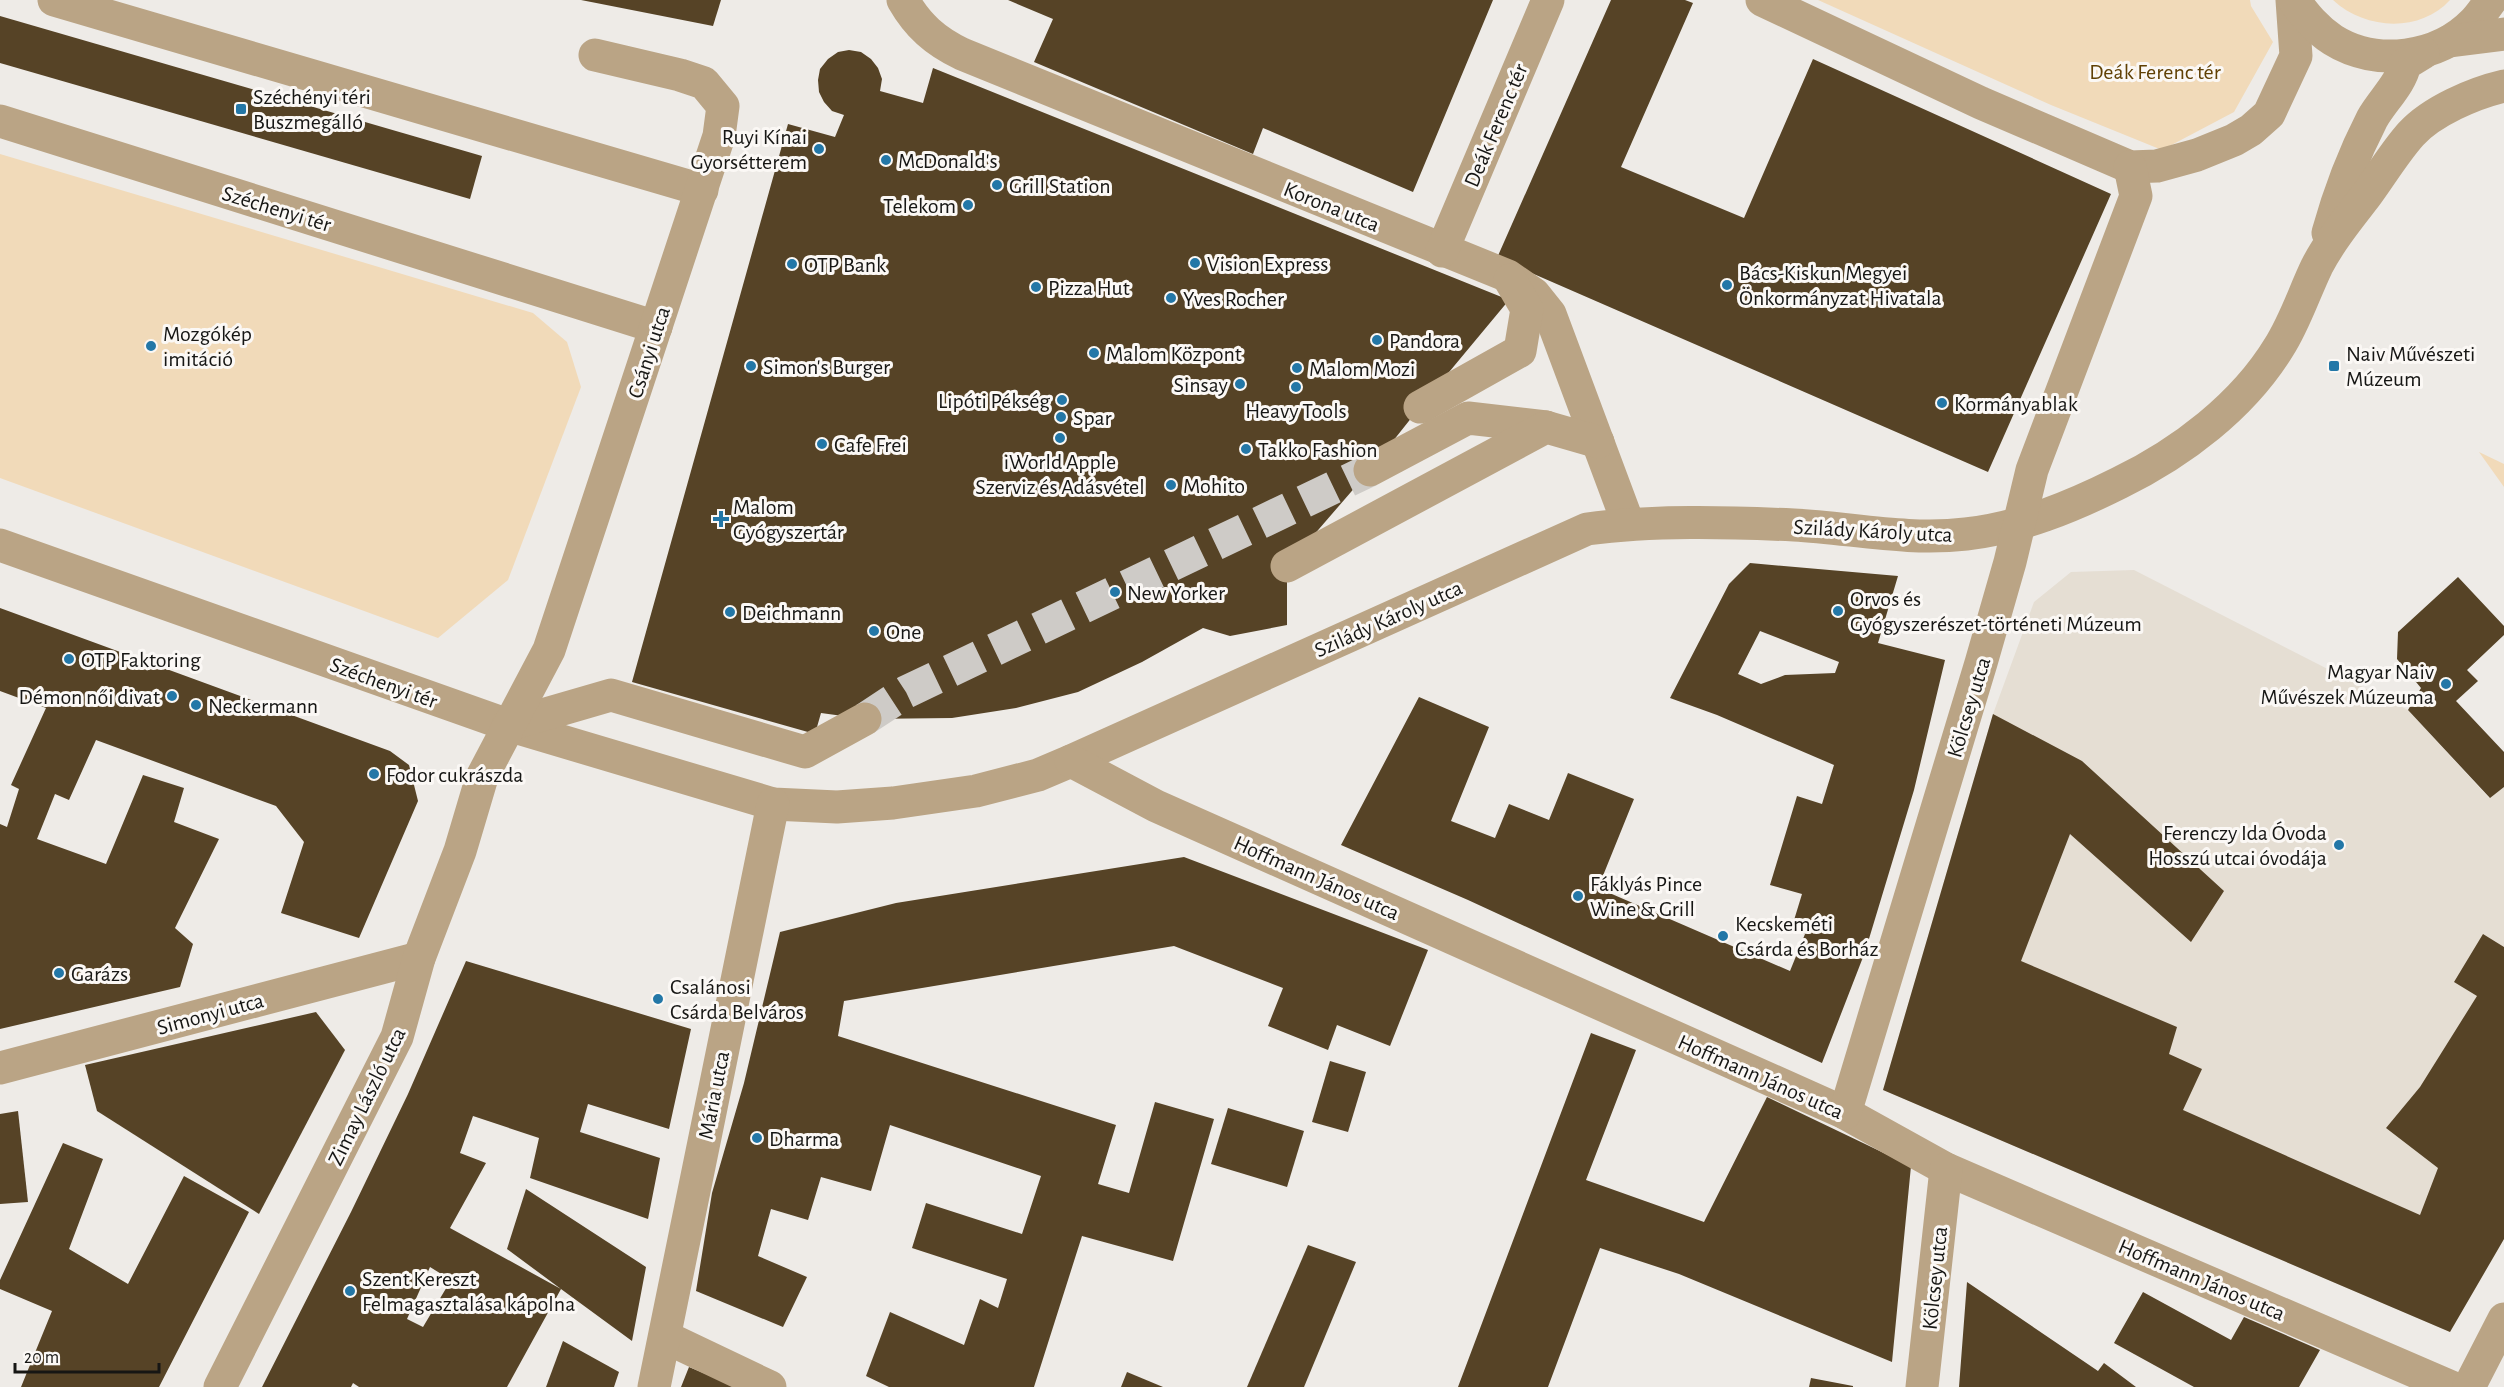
<svg xmlns="http://www.w3.org/2000/svg" width="2504" height="1387" font-family="'Alegreya Sans',sans-serif">
	<style>
		.built { fill: #e5ded3 }
		.green { fill: #f1dab9 }
		.building { fill: #564326; fill-rule: evenodd }
		.lines { fill: none; stroke-linecap: round; stroke-linejoin: round }
		.minor-tunnel { stroke: #cecbc7; stroke-width: 33; stroke-dasharray: 33 16; stroke-linecap: butt }
		.minor { stroke: #baa485; stroke-width: 33 }
		.poi-dot { fill: #2377a7; stroke: #fbf8f5; stroke-width: 2 }
		.labels { text-anchor: middle; stroke-width: 6; stroke-linejoin: round; paint-order: stroke }
		.park-label { font-size: 22px; fill: #604004; stroke: #fbf8f5 }
		.poi-label { font-size: 22px; fill: #161614; stroke: #fbf8f5; text-anchor: start }
		.street-label { font-size: 22px; fill: #161614; stroke: #fbf8f5 }
	</style>
	<rect width="100%" height="100%" fill="#eeebe7"/>
	<polygon class="built" points="2134,570 2408,710 2489,798 2504,787 2504,1239 2450,1332 1883,1090 1993,714 2034,602 2071,572"/>
	<g class="green">
		<polygon points="1818,0 2250,0 2251,6 2273,42 2234,112 2162,150 2051,105"/>
		<path d="M2333,0H2450C2420,33 2365,30 2333,0Z"/>
		<polygon points="0,154 533,313 567,342 581,387 508,580 438,638 0,478"/>
		<polygon points="2479,452 2504,464 2504,487"/>
	</g>
	<g class="building">
		<polygon points="581,0 721,0 713,26"/>
		<polygon points="1008,0 1493,0 1413,192 1263,128 1253,154 1034,62 1053,19"/>
		<polygon points="1611,0 1685,0 1693,3 1621,167 1744,218 1813,59 2111,194 1988,472 1497,258"/>
		<polygon points="0,16 482,156 470,199 0,63"/>
		<polygon points="849,50 861,52 871,59 878,68 882,79 880,91 923,103 933,68 1509,300 1420,407 1370,470 1287,566 1287,625 1230,636 1203,628 1142,662 1078,692 1016,708 952,718 865,719 821,713 815,734 632,682 788,124 835,137 844,115 832,111 824,102 819,92 818,80 820,69 828,59 838,52"/>
		<path d="M1750,563L1898,576L1878,643L1945,660L1914,790L1865,952L1822,1063L1468,900L1341,845L1419,697L1489,727L1451,821L1495,838L1509,804L1549,820L1568,773L1634,799L1598,888L1790,971L1805,934L1791,930L1802,894L1770,885L1797,796L1822,804L1834,765L1717,715L1670,698L1729,584ZM1760,631L1839,662L1835,673L1785,675L1761,684L1738,674Z"/>
		<polygon points="2458,577 2504,626 2504,635 2467,670 2478,681 2456,701 2504,752 2504,787 2490,798 2408,710 2421,688 2397,659 2398,632"/>
		<polygon points="0,608 390,751 409,765 418,801 359,938 281,913 304,842 276,806 96,740 69,800 55,794 37,839 106,864 143,775 184,788 174,822 219,839 175,928 193,944 180,987 0,1029 0,824 7,827 19,789 11,785 46,708 0,691"/>
		<polygon points="1993,714 2082,761 2224,891 2191,942 2070,834 2021,961 2177,1027 2169,1054 2202,1069 2183,1110 2420,1215 2438,1168 2386,1128 2420,1087 2477,996 2454,982 2483,934 2504,947 2504,1239 2450,1332 1883,1090"/>
		<polygon points="1184,857 1428,950 1390,1046 1337,1025 1328,1050 1268,1026 1283,988 1174,946 844,1001 838,1036 1116,1125 1098,1184 1129,1193 1155,1102 1214,1119 1173,1261 1082,1236 1034,1387 889,1387 866,1376 890,1312 964,1345 980,1299 998,1308 1007,1279 912,1248 926,1203 1022,1234 1041,1176 890,1125 871,1191 821,1177 808,1220 771,1209 758,1256 807,1277 783,1327 696,1291 712,1193 744,1083 780,932 896,903"/>
		<path d="M466,961L691,1029L669,1129L588,1104L580,1132L660,1158L648,1219L530,1178L539,1138L473,1116L460,1153L486,1163L450,1228L561,1289L507,1249L526,1189L646,1267L632,1341L561,1289L507,1387H359L353,1383L351,1387H262L351,1212L408,1094ZM430,1267L451,1280L423,1327L407,1319Z"/>
		<polygon points="316,1012 345,1050 259,1214 97,1111 85,1065"/>
		<polygon points="1591,1033 1636,1050 1586,1180 1704,1222 1767,1097 1911,1166 1892,1362 1679,1274 1600,1248 1548,1387 1458,1387"/>
		<polygon points="1330,1061 1366,1072 1348,1132 1312,1122"/>
		<polygon points="1228,1108 1304,1131 1287,1187 1211,1164"/>
		<polygon points="18,1111 28,1202 0,1204 0,1114"/>
		<polygon points="63,1143 103,1159 69,1249 128,1284 184,1176 249,1212 159,1387 21,1387 52,1311 0,1289 0,1280"/>
		<polygon points="1308,1245 1356,1262 1304,1387 1247,1387"/>
		<polygon points="1967,1282 2098,1371 2104,1363 2136,1387 1959,1387"/>
		<polygon points="2143,1292 2231,1340 2244,1317 2320,1350 2299,1387 2194,1387 2114,1343"/>
		<polygon points="563,1341 619,1372 614,1387 546,1387"/>
		<polygon points="689,1367 737,1387 681,1387"/>
		<polygon points="1127,1372 1163,1387 1121,1387"/>
		<polygon points="1811,1378 1853,1386 1853,1387 1809,1387"/>
	</g>
	<g class="lines">
		<polyline class="minor-tunnel" points="865,719 906,692 1370,470"/>
		<g class="minor">
			<polyline points="54,0 702,190"/>
			<path d="M903,0C918,26 935,41 962,54L1508,276L1534,294L1550,314L1628,523"/>
			<polyline points="1762,0 1981,103 2130,167 2157,166 2197,155 2234,140 2251,130 2269,114 2296,56 2292,0"/>
			<path d="M2294,0C2305,15 2316,29 2333,40C2376,67 2438,59 2474,22C2480,16 2486,7 2491,0"/>
			<polyline points="2450,41 2504,34"/>
			<polyline points="0,121 656,327"/>
			<path d="M2328,233C2339,193 2353,156 2372,119C2382,101 2401,84 2405,64L2423,53"/>
			<polyline points="1442,251 1548,0"/>
			<polyline points="1420,407 1520,351 1527,309 1510,280"/>
			<polyline points="1370,470 1468,418 1546,427"/>
			<path d="M0,545L508,725L773,804L837,807L893,803L976,791L1038,775L1071,761L1587,529C1653,520 1727,522 1794,525C1851,528 1908,541 1966,534C2020,528 2071,507 2119,483C2181,453 2243,406 2279,347C2295,322 2304,293 2317,266C2330,241 2348,219 2365,197C2380,177 2394,153 2411,134C2432,111 2474,93 2504,86"/>
			<polyline points="1287,566 1546,427 1598,442"/>
			<polyline points="508,725 611,695 805,752 865,719"/>
			<polyline points="1071,761 1156,806 1845,1113 1946,1169 2451,1387"/>
			<polyline points="0,1068 419,958"/>
			<polyline points="1845,1113 1981,663 2010,562 2032,470 2136,196 2130,167"/>
			<polyline points="665,1337 770,1387"/>
			<polyline points="220,1387 397,1037 419,958 460,851 482,777 549,650 719,136 723,106 704,83 680,75 595,55"/>
			<polyline points="654,1387 773,804"/>
			<polyline points="1922,1387 1946,1169"/>
			<polyline points="2469,1387 2504,1319"/>
		</g>
	</g>
	<g class="poi-dot">
		<rect x="235" y="103" width="12" height="12" rx="3"/>
		<circle cx="819" cy="149" r="6"/>
		<circle cx="886" cy="160" r="6"/>
		<circle cx="997" cy="185" r="6"/>
		<circle cx="968" cy="205" r="6"/>
		<circle cx="1195" cy="263" r="6"/>
		<circle cx="792" cy="264" r="6"/>
		<circle cx="1727" cy="285" r="6"/>
		<circle cx="1036" cy="287" r="6"/>
		<circle cx="1171" cy="298" r="6"/>
		<circle cx="1377" cy="340" r="6"/>
		<circle cx="151" cy="346" r="6"/>
		<circle cx="1094" cy="353" r="6"/>
		<circle cx="751" cy="366" r="6"/>
		<rect x="2328" y="360" width="12" height="12" rx="3"/>
		<circle cx="1297" cy="368" r="6"/>
		<circle cx="1240" cy="384" r="6"/>
		<circle cx="1296" cy="387" r="6"/>
		<circle cx="1062" cy="400" r="6"/>
		<circle cx="1942" cy="403" r="6"/>
		<circle cx="1061" cy="417" r="6"/>
		<circle cx="1060" cy="438" r="6"/>
		<circle cx="822" cy="444" r="6"/>
		<circle cx="1246" cy="449" r="6"/>
		<circle cx="1171" cy="485" r="6"/>
		<path d="M718 510h6v6h6v6h-6v6h-6v-6h-6v-6h6z"/>
		<circle cx="1115" cy="592" r="6"/>
		<circle cx="1838" cy="611" r="6"/>
		<circle cx="730" cy="612" r="6"/>
		<circle cx="874" cy="631" r="6"/>
		<circle cx="69" cy="659" r="6"/>
		<circle cx="2446" cy="684" r="6"/>
		<circle cx="172" cy="696" r="6"/>
		<circle cx="196" cy="705" r="6"/>
		<circle cx="374" cy="774" r="6"/>
		<circle cx="2339" cy="845" r="6"/>
		<circle cx="1578" cy="896" r="6"/>
		<circle cx="1723" cy="936" r="6"/>
		<circle cx="59" cy="973" r="6"/>
		<circle cx="658" cy="999" r="6"/>
		<circle cx="757" cy="1138" r="6"/>
		<circle cx="350" cy="1291" r="6"/>
	</g>
	<g class="labels">
		<g class="park-label">
			<text x="2155" y="79">Deák Ferenc tér</text>
		</g>
		<g class="poi-label">
			<text x="253" y="104">Széchényi téri<tspan x="253" dy="25">Buszmegálló</tspan></text>
			<text x="807" y="144" text-anchor="end">Ruyi Kínai<tspan x="807" dy="25">Gyorsétterem</tspan></text>
			<text x="898" y="168">McDonald's</text>
			<text x="1009" y="193">Grill Station</text>
			<text x="956" y="213" text-anchor="end">Telekom</text>
			<text x="1207" y="271">Vision Express</text>
			<text x="804" y="272">OTP Bank</text>
			<text x="1739" y="280">Bács-Kiskun Megyei<tspan x="1739" dy="25">Önkormányzat Hivatala</tspan></text>
			<text x="1048" y="295">Pizza Hut</text>
			<text x="1183" y="306">Yves Rocher</text>
			<text x="163" y="341">Mozgókép<tspan x="163" dy="25">imitáció</tspan></text>
			<text x="1389" y="348">Pandora</text>
			<text x="1106" y="361">Malom Központ</text>
			<text x="2346" y="361">Naiv Művészeti<tspan x="2346" dy="25">Múzeum</tspan></text>
			<text x="763" y="374">Simon's Burger</text>
			<text x="1309" y="376">Malom Mozi</text>
			<text x="1228" y="392" text-anchor="end">Sinsay</text>
			<text x="1050" y="408" text-anchor="end">Lipóti Pékség</text>
			<text x="1954" y="411">Kormányablak</text>
			<text x="1296" y="418" text-anchor="middle">Heavy Tools</text>
			<text x="1073" y="425">Spar</text>
			<text x="834" y="452">Cafe Frei</text>
			<text x="1258" y="457">Takko Fashion</text>
			<text x="1060" y="469" text-anchor="middle">iWorld Apple<tspan x="1060" dy="25">Szerviz és Adásvétel</tspan></text>
			<text x="1183" y="493">Mohito</text>
			<text x="733" y="514">Malom<tspan x="733" dy="25">Gyógyszertár</tspan></text>
			<text x="1127" y="600">New Yorker</text>
			<text x="1850" y="606">Orvos és<tspan x="1850" dy="25">Gyógyszerészet-történeti Múzeum</tspan></text>
			<text x="742" y="620">Deichmann</text>
			<text x="886" y="639">One</text>
			<text x="81" y="667">OTP Faktoring</text>
			<text x="2434" y="679" text-anchor="end">Magyar Naiv<tspan x="2434" dy="25">Művészek Múzeuma</tspan></text>
			<text x="160" y="704" text-anchor="end">Démon női divat</text>
			<text x="208" y="713">Neckermann</text>
			<text x="386" y="782">Fodor cukrászda</text>
			<text x="2327" y="840" text-anchor="end">Ferenczy Ida Óvoda<tspan x="2327" dy="25">Hosszú utcai óvodája</tspan></text>
			<text x="1590" y="891">Fáklyás Pince<tspan x="1590" dy="25">Wine &amp; Grill</tspan></text>
			<text x="1735" y="931">Kecskeméti<tspan x="1735" dy="25">Csárda és Borház</tspan></text>
			<text x="71" y="981">Garázs</text>
			<text x="670" y="994">Csalánosi<tspan x="670" dy="25">Csárda Belváros</tspan></text>
			<text x="769" y="1146">Dharma</text>
			<text x="362" y="1286">Szent Kereszt<tspan x="362" dy="25">Felmagasztalása kápolna</tspan></text>
		</g>
		<g class="street-label">
			<text transform="translate(1495 125) rotate(-67)" y="8">Deák Ferenc tér</text>
			<text transform="translate(1332 206) rotate(22)" y="8">Korona utca</text>
			<text transform="translate(277 208) rotate(17)" y="8">Széchenyi tér</text>
			<text transform="translate(648 352) rotate(-72)" y="8">Csányi utca</text>
			<text transform="translate(1873 530) rotate(3)" y="8">Szilády Károly utca</text>
			<text transform="translate(1388 618) rotate(-24)" y="8">Szilády Károly utca</text>
			<text transform="translate(384 682) rotate(20)" y="8">Széchenyi tér</text>
			<text transform="translate(1968 707) rotate(-73)" y="8">Kölcsey utca</text>
			<text transform="translate(1317 877) rotate(24)" y="8">Hoffmann János utca</text>
			<text transform="translate(210 1013) rotate(-15)" y="8">Simonyi utca</text>
			<text transform="translate(1761 1076) rotate(24)" y="8">Hoffmann János utca</text>
			<text transform="translate(713 1095) rotate(-79)" y="8">Mária utca</text>
			<text transform="translate(366 1096) rotate(-64)" y="8">Zimay László utca</text>
			<text transform="translate(1934 1278) rotate(-84)" y="8">Kölcsey utca</text>
			<text transform="translate(2202 1279) rotate(23)" y="8">Hoffmann János utca</text>
		</g>
	</g>
	<path d="M15 1363v9h144v-9" fill="none" stroke="#161614" stroke-width="3"/>
	<text x="24" y="1363" font-size="18" fill="#161614" stroke="#fbf8f5" stroke-width="4.5" paint-order="stroke">20 m</text>
</svg>
